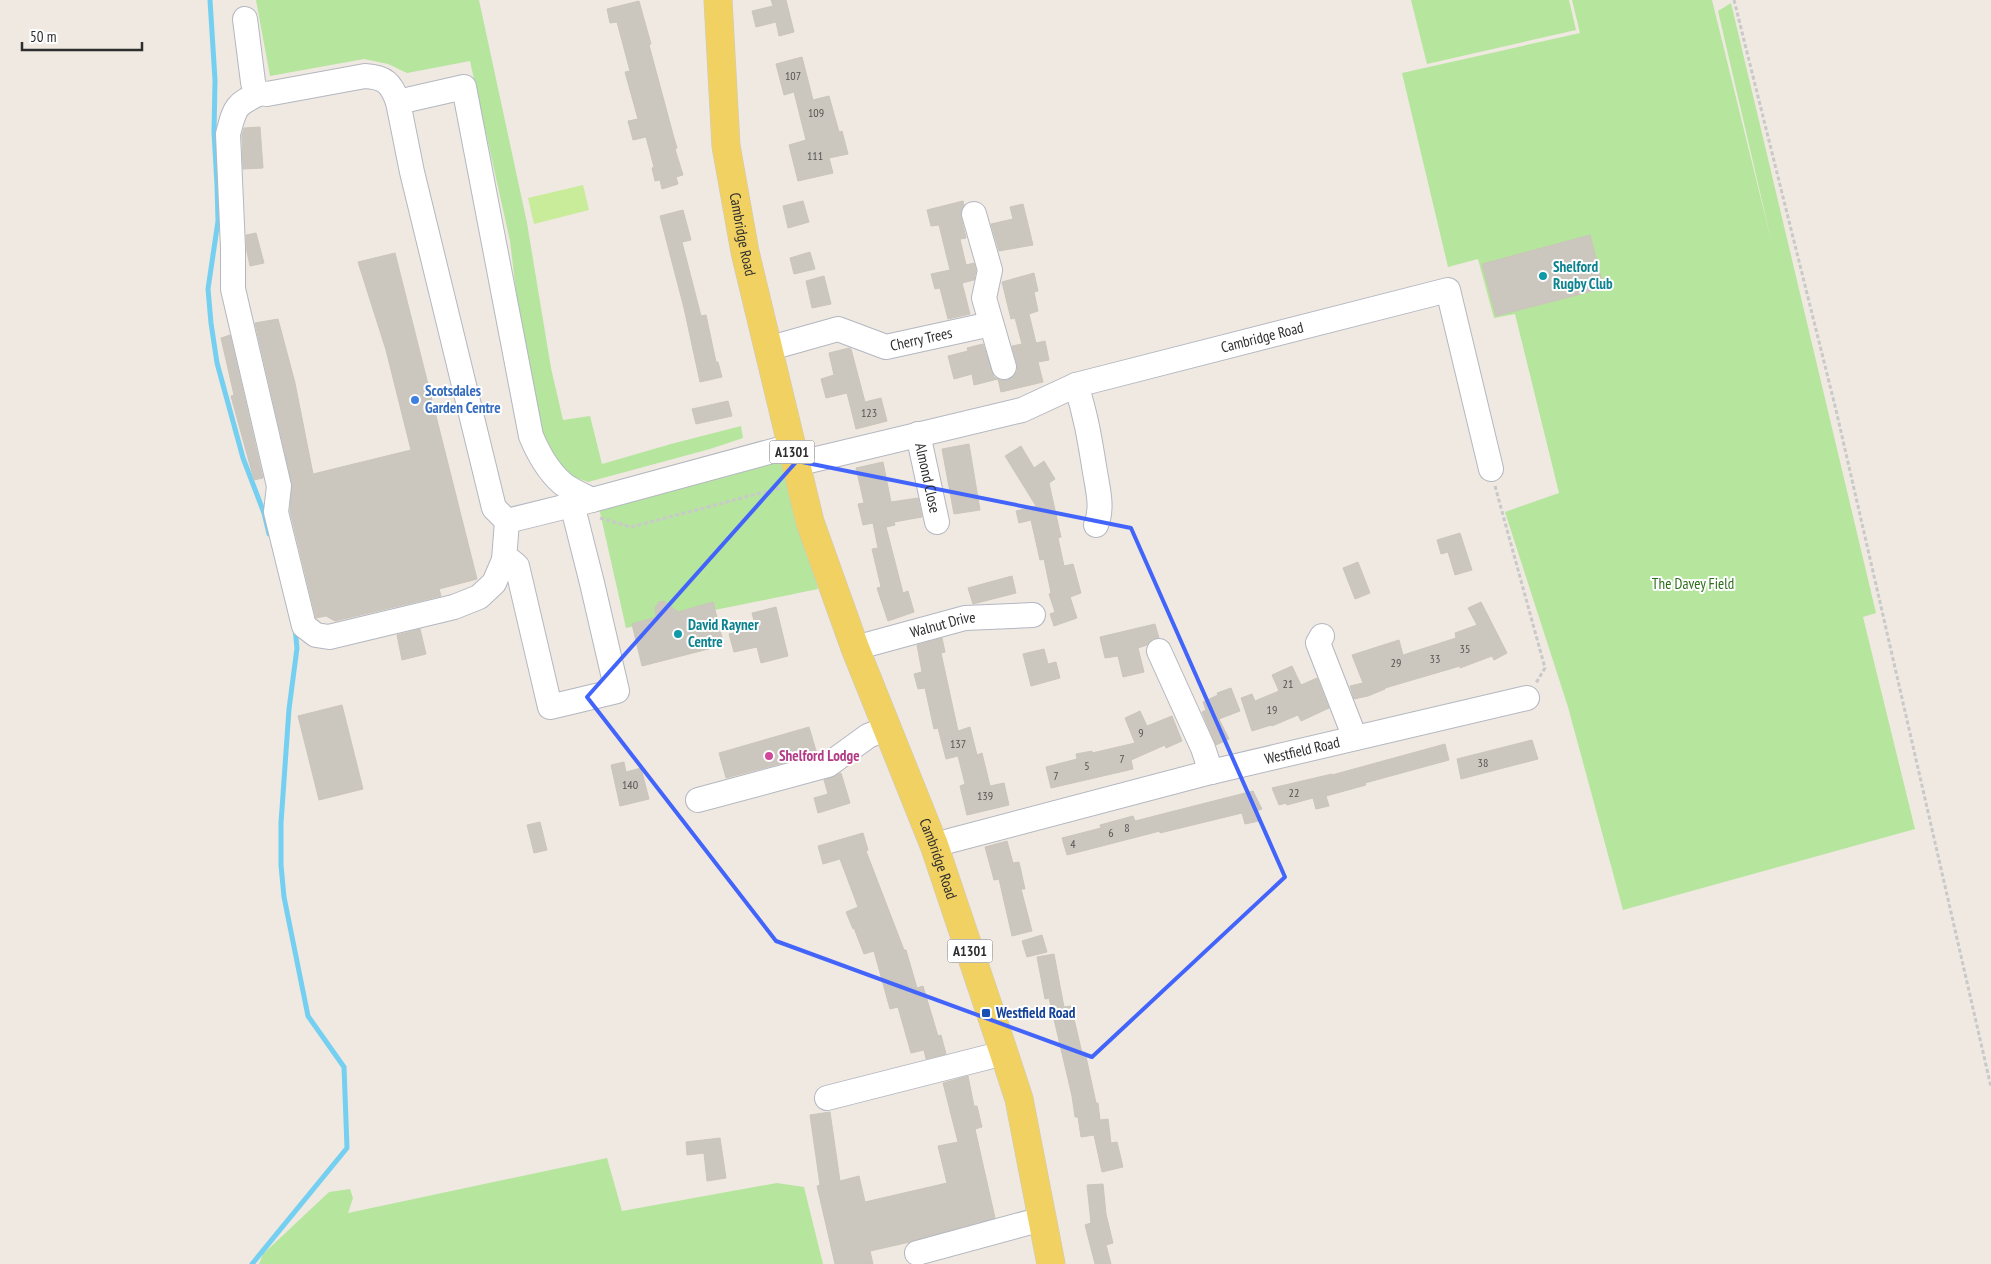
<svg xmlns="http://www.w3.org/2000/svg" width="1991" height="1264" font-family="'PT Sans Narrow',sans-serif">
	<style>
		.green { fill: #b6e59e }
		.pitch { fill: #c9ec9a }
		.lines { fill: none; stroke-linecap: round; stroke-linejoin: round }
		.stream { stroke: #75cff0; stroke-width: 5 }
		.building { fill: #cbc7bf; stroke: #cbc5ba }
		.minor-casing { stroke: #b4b7c1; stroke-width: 26 }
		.major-casing { stroke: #c9c9c9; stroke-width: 29 }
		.path { stroke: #c9c9c9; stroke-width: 3; stroke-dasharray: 4 2.5; stroke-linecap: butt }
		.minor { stroke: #fff; stroke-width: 24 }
		.major { stroke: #f2d163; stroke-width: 28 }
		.marked { fill: none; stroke: #4264fb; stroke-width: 4; stroke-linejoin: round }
		.culture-dot { fill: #0f9aa8; stroke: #fff; stroke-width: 2 }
		.shop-dot { fill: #3f7fe0; stroke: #fff; stroke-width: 2 }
		.hotel-dot { fill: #d1479c; stroke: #fff; stroke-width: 2 }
		.transit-dot { fill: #1a4fb4; stroke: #fff; stroke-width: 2 }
		.labels { text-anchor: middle; stroke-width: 4; stroke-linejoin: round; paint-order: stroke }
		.number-label { font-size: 12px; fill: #555452 }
		.shield { fill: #fff; stroke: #6d6d6d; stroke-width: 1 }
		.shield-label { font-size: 14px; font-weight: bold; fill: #2e2e2e }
		.street-label { font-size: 15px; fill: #2e2e2e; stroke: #fff }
		.culture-label { font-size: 15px; font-weight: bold; fill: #0d838f; stroke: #fff; text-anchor: start }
		.shop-label { font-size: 15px; font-weight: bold; fill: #366cbe; stroke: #fff; text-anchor: start }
		.park-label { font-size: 15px; fill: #2c6e1b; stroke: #fff }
		.hotel-label { font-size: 15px; font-weight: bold; fill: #b23c85; stroke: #fff; text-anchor: start }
		.transit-label { font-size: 15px; font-weight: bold; fill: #164399; stroke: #fff; text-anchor: start }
	</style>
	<rect width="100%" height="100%" fill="#efe9e1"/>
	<g class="green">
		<polygon points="256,0 479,0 527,223 551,368 563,420 590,416 602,464 671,444 741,426 743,438 710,449 588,482 563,473 550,456 535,417 526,374 510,241 470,61 407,73 388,64 364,59 270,76"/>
		<polygon points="1411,0 1569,0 1576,30 1427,64"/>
		<polygon points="1572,0 1712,0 1772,244 1718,11 1731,3 1876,613 1863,617 1915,829 1623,910 1568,707 1505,512 1559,493 1515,314 1494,318 1478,259 1448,267 1402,73 1580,33"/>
		<polygon points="783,460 818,589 626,628 599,508"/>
		<polygon points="607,1158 622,1211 777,1183 804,1187 823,1264 259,1264 263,1254 329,1192 350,1189 353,1198 348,1213"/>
	</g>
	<polygon class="pitch" points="583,185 589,210 534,224 528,198"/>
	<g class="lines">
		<g class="stream">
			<polyline points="210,0 215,80 214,132 217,185 218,221 208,289 211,323 217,363 243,458 264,513 269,534"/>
			<polyline points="252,1264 347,1148 344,1067 308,1016 284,897 281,865 281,823 289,709 297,648 295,628"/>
		</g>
	</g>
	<g class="building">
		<polygon points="771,0 786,0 794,32 779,36 776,22 756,27 752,11 773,6"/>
		<polygon points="639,1 651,44 649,45 674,138 677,148 675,149 683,175 676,177 678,184 662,189 660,180 655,181 652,168 654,167 646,137 633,140 628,121 638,119 625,72 630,71 617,22 610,23 607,9"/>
		<polygon points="802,57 813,100 829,96 839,132 842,131 848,154 829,158 833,173 798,181 789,145 806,140 794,92 784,95 776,64"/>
		<polygon points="260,127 263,168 243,169 242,135 244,128"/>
		<polygon points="803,201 809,222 788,228 783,206"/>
		<polygon points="963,201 964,205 961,211 961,217 966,238 960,239 966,265 974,263 976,270 974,280 962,283 970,314 948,319 940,288 935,289 931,274 950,270 939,225 931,226 927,210"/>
		<polygon points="1023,204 1033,245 999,251 991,224 1013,219 1010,207"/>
		<polygon points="683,210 691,240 682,242 701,316 706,315 716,362 718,362 722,377 700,382 684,308 660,216"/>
		<polygon points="256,233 264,263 250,266 247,252 246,235"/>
		<polygon points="1590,235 1604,288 1496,316 1482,264"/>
		<polygon points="810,252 815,269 794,274 790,258"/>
		<polygon points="395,253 477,579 439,589 441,596 335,621 326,616 316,618 290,511 292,483 255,323 278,319 295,383 313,474 411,450 386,350 358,262"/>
		<polygon points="1034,273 1038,291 1034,292 1038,311 1029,314 1036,343 1045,341 1049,360 1038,362 1043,382 1001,392 998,379 974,385 972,374 954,379 948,356 968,351 967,348 983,344 994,377 1000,380 1007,380 1014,376 1017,371 1017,364 1012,346 1022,344 1015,318 1011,319 1002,282"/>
		<polygon points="824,276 831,304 812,308 806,281"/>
		<polygon points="230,335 263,478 254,480 231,396 234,395 221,338"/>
		<polygon points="849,348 851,349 865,402 881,398 887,421 856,429 847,393 826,398 821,379 834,375 829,353"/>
		<polygon points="728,401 732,416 696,424 692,409"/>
		<polygon points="969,444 980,510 954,514 942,449"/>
		<polygon points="1021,446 1034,468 1044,461 1055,479 1049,483 1061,537 1058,538 1064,566 1073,564 1081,593 1070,597 1077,618 1054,626 1050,614 1055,612 1049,594 1051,593 1044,559 1040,560 1031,520 1019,523 1016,511 1036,506 1005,456"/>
		<polygon points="883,462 891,502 918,498 922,517 894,522 895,525 886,527 903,593 908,591 914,612 888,621 877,588 881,587 872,549 878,548 873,523 863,525 858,504 864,503 856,468"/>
		<polygon points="1460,533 1472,570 1455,575 1448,552 1441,554 1437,540"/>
		<polygon points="1358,562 1370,593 1355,599 1343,568"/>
		<polygon points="1012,576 1016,593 973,604 968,588"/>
		<polygon points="664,601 678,612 713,602 724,645 642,666 632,624 656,617 655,608 659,602"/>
		<polygon points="1481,602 1507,653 1494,660 1492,656 1460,668 1460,666 1385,688 1385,689 1368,696 1354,699 1350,686 1363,683 1352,655 1399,640 1403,655 1456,638 1455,633 1477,625 1468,608"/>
		<polygon points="776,607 788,656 761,663 757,647 734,652 729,634 756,628 752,613"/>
		<polygon points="1155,624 1159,638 1153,639 1147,645 1138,648 1144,672 1123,677 1118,656 1105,658 1100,637"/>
		<polygon points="420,629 426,654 402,660 397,635"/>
		<polygon points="942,638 945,652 941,653 958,731 970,727 977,755 982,753 990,786 1004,783 1009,805 967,815 960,786 965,784 958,756 946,759 938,728 934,729 925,688 918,689 914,674 922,672 917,645"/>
		<polygon points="1044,649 1048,664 1056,662 1060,678 1031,686 1023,654"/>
		<polygon points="1292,666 1301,685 1317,678 1329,708 1301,721 1298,715 1272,726 1271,725 1252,731 1241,698 1252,694 1255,701 1279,691 1272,675"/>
		<polygon points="1231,688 1240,711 1219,719 1229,739 1216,745 1202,712 1206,710 1203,702 1218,695 1217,693"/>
		<polygon points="342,705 363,789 319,800 298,716"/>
		<polygon points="1140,711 1147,726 1172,716 1182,741 1166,748 1165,745 1131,760 1133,769 1051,788 1046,767 1077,759 1076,754 1092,751 1092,753 1135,743 1125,718"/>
		<polygon points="809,727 817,754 726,778 719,753"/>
		<polygon points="1532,740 1538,759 1461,779 1457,759"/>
		<polygon points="1445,744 1449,760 1365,783 1366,785 1326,796 1329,806 1316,809 1313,798 1287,805 1286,803 1279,805 1272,788 1332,774 1332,775"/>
		<polygon points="624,762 626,772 641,768 649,799 620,806 611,765"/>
		<polygon points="841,773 850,803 818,813 814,798 828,794 824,780"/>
		<polygon points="1253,791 1262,809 1256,811 1259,821 1245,824 1242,813 1160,833 1160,831 1067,855 1062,838 1101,828 1100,825 1133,816 1135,821"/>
		<polygon points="540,822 547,850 534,853 527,825"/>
		<polygon points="863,833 868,850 866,851 904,950 906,950 917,988 923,986 938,1036 941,1035 946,1054 926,1059 924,1050 911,1053 898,1007 890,1009 874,951 864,954 854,928 853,929 846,912 858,907 840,859 823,864 818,846"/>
		<polygon points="1007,841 1013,863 1019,862 1025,889 1021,889 1032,931 1012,936 999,879 994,880 985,847"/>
		<polygon points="1042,935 1047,952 1027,957 1022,941"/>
		<polygon points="1054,954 1064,1007 1071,1006 1082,1053 1085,1052 1096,1103 1098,1103 1100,1120 1108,1119 1111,1143 1117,1142 1123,1167 1102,1172 1094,1135 1081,1137 1078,1117 1075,1117 1072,1096 1049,998 1045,999 1037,957"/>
		<polygon points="968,1076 974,1106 977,1106 982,1127 975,1129 995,1218 910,1242 870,1251 873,1264 835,1264 817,1186 820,1185 810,1115 830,1112 840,1181 859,1176 865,1202 947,1183 938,1146 958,1142 943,1083"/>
		<polygon points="720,1138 726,1178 707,1181 704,1153 687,1155 686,1142"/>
		<polygon points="1103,1184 1106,1214 1113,1243 1106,1245 1111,1264 1095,1264 1085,1225 1091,1223 1087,1185"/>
	</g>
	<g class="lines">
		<defs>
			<g id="minor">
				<path d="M245,19L253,82L255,90L260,93L267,94L365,76C385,77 391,83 398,102"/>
				<path d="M260,93C235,105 235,107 228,134L233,248V289L279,486L276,512L304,626L316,635L329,637L454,607L479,597L494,583L504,560L507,521"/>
				<polyline points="974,214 990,270 984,298 1004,367"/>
				<path id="s1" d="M767,349L838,329L886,347L991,324"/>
				<path d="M1076,385C1086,415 1090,441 1095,472C1098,490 1103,508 1096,525"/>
				<path id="s2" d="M918,434L937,522"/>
				<path id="s3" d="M796,464L1022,410L1076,385L1448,290L1491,469"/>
				<path d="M507,521L494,508L412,172L398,102L464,87L531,436C539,455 550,475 567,487C575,492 584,496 592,500"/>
				<polyline points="507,521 592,500 791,446"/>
				<polyline points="504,560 511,561 517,566 550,707 617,691 592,583 572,504"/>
				<polyline points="1322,636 1318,643 1355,738"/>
				<path id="s4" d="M855,648L965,618L1033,615"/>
				<polyline points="1159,651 1203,748 1211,772"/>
				<polyline points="698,800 828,765 868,736 887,728"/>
				<path id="s5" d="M934,845L1211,772L1527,698"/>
				<polyline points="827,1098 1004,1053"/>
				<polyline points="917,1253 1042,1219"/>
			</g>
			<g id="major">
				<path id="s6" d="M718,0L726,146L745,252L810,522L855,648L934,845L1004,1053L1019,1099L1051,1264"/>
			</g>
		</defs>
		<use href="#minor" class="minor-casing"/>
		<use href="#major" class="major-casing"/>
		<g class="path">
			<polyline points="1734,0 1836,410 1991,1087"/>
			<polyline points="1495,486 1545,668 1536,683"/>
			<polyline points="600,518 631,527 780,488"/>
		</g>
		<use href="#minor" class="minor"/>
		<use href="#major" class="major"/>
	</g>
	<path class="marked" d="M797,461L1131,528L1285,877L1092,1057L776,941L587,697Z"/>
	<g class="culture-dot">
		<circle cx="1543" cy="276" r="5"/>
		<circle cx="678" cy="634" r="5"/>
	</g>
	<circle class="shop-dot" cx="415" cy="400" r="5"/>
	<circle class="hotel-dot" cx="769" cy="756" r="5"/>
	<rect class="transit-dot" x="981" y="1008" width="10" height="10" rx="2.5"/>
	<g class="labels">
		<g class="number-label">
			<text x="793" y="80">107</text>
			<text x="816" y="117">109</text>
			<text x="815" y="160">111</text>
			<text x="869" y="417">123</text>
			<text x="1465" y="653">35</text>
			<text x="1435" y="663">33</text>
			<text x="1396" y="667">29</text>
			<text x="1288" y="688">21</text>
			<text x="1272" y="714">19</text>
			<text x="1141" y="737">9</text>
			<text x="958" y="748">137</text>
			<text x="1122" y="763">7</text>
			<text x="1483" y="767">38</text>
			<text x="1087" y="770">5</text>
			<text x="1056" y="780">7</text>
			<text x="630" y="789">140</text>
			<text x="1294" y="797">22</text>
			<text x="985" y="800">139</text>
			<text x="1127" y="832">8</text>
			<text x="1111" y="837">6</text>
			<text x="1073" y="848">4</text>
		</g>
		<g class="shield">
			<rect x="769.5" y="440.5" width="45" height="23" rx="4"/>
			<rect x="947.5" y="939.5" width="45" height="23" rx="4"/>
		</g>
		<g class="shield-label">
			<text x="792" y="457">A1301</text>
			<text x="970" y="956">A1301</text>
		</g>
		<g class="street-label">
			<text dy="5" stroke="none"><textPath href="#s6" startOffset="236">Cambridge Road</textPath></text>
			<text dy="5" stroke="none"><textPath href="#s1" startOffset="161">Cherry Trees</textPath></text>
			<text dy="5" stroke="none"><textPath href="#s3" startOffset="484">Cambridge Road</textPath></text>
			<text dy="5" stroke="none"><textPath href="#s2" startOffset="45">Almond Close</textPath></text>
			<text dy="5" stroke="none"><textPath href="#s4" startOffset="91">Walnut Drive</textPath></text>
			<text dy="5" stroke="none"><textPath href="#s5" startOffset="380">Westfield Road</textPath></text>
			<text dy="5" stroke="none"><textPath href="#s6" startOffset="892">Cambridge Road</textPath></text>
		</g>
		<g class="culture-label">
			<text x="1553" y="272">Shelford<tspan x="1553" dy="17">Rugby Club</tspan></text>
			<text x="688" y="630">David Rayner<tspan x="688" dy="17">Centre</tspan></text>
		</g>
		<g class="shop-label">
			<text x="425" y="396">Scotsdales<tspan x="425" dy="17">Garden Centre</tspan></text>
		</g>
		<g class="park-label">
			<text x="1693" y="589">The Davey Field</text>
		</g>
		<g class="hotel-label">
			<text x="779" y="761">Shelford Lodge</text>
		</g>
		<g class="transit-label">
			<text x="996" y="1018">Westfield Road</text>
		</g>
	</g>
	<path d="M22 42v8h120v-8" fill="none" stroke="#2e2e2e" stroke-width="2.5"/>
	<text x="30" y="42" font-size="15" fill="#2e2e2e" stroke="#ffffff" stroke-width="4" paint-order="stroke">50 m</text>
</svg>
